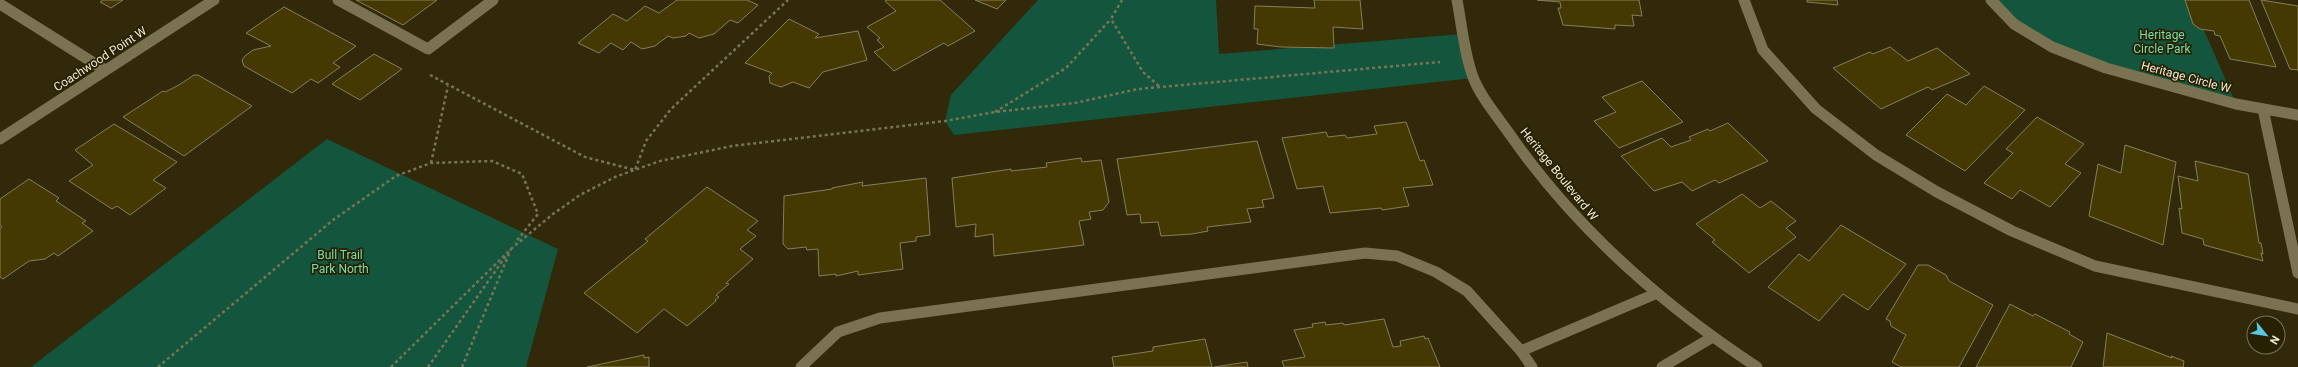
<svg xmlns="http://www.w3.org/2000/svg" width="2298" height="367" font-family="Roboto,sans-serif">
	<style>
		.green { fill: #14563d }
		.building { fill: #443903; stroke: #867e5c }
		.lines { fill: none; stroke-linecap: round; stroke-linejoin: round }
		.path { stroke: #7a7358; stroke-width: 2.5; stroke-dasharray: 3 3; stroke-linecap: butt }
		.service { stroke: #7a7251; stroke-width: 11 }
		.minor { stroke: #7a7251; stroke-width: 11 }
		.tertiary { stroke: #7a7251; stroke-width: 11 }
		.labels { text-anchor: middle; stroke-width: 3.5; stroke-linejoin: round; paint-order: stroke }
		.park-label { font-size: 12px; fill: #77ddb0; stroke: #272001 }
		.street-label { font-size: 12px; fill: #f1ecda; stroke: #272001 }
	</style>
	<rect width="100%" height="100%" fill="#312909"/>
	<g class="green">
		<polygon points="1038,0 1216,0 1219,54 1463,34 1473,78 954,135 945,121 951,95"/>
		<polygon points="1991,0 2191,0 2236,104 2052,47"/>
		<polygon points="327,139 558,249 526,367 31,367"/>
	</g>
	<g class="building">
		<polygon points="103,0 123,0 111,8 100,2"/>
		<polygon points="356,0 437,0 403,25"/>
		<polygon points="747,0 758,5 738,23 730,20 714,34 699,38 689,33 686,36 673,38 668,36 655,46 642,49 631,42 623,50 611,43 599,53 578,43 613,14 627,21 645,6 659,13 677,0"/>
		<polygon points="887,0 940,0 975,31 948,46 944,43 894,71 874,52 884,47 877,40 880,38 867,27 896,11 885,1"/>
		<polygon points="975,0 1006,0 997,9"/>
		<polygon points="1314,0 1360,0 1363,29 1333,27 1334,48 1281,47 1257,44 1258,29 1254,29 1255,6 1315,8"/>
		<polygon points="1537,0 1639,0 1642,16 1632,15 1634,26 1615,25 1615,29 1563,25 1558,8 1561,8 1560,2"/>
		<polygon points="1807,0 1837,0 1838,5 1807,2"/>
		<polygon points="2185,0 2249,0 2276,67 2230,59 2220,36 2215,35 2214,31 2200,29 2193,24"/>
		<polygon points="2261,0 2298,6 2298,70 2290,69"/>
		<polygon points="284,7 356,46 333,63 340,67 318,83 311,79 292,93 244,66 242,60 245,56 253,50 271,46 246,33"/>
		<polygon points="789,19 819,34 815,38 858,31 867,60 823,72 809,88 793,82 781,87 770,83 769,76 772,73 745,63"/>
		<polygon points="1890,47 1908,61 1937,48 1970,74 1932,90 1928,87 1881,109 1833,68 1870,52 1873,54"/>
		<polygon points="374,54 402,69 360,100 332,84"/>
		<polygon points="194,75 198,75 252,106 184,156 123,117 163,91 165,92 179,85"/>
		<polygon points="1642,81 1683,122 1619,148 1594,121 1616,112 1602,97"/>
		<polygon points="1984,86 2025,110 1965,171 1906,135 1947,94 1966,105"/>
		<polygon points="2037,117 2084,144 2065,164 2081,173 2050,207 2020,190 2012,199 1984,183 2013,153 2006,149"/>
		<polygon points="1406,122 1420,161 1424,160 1433,185 1403,188 1409,206 1382,210 1381,208 1330,213 1323,186 1297,189 1282,138 1326,132 1328,137 1345,135 1347,138 1377,134 1374,126"/>
		<polygon points="1728,123 1768,161 1719,183 1715,180 1692,191 1682,182 1654,191 1621,156 1662,138 1671,147 1691,140 1689,137 1708,129 1710,131"/>
		<polygon points="114,124 177,162 153,180 166,188 130,215 117,206 112,209 69,181 93,165 75,150"/>
		<polygon points="1257,141 1274,198 1262,200 1264,207 1247,209 1251,222 1207,227 1208,231 1192,234 1161,236 1158,222 1141,223 1140,214 1127,215 1117,159"/>
		<polygon points="2125,145 2176,162 2163,245 2089,216 2098,164 2121,173"/>
		<polygon points="1081,158 1082,162 1101,160 1109,202 1103,210 1089,212 1091,219 1079,221 1084,245 994,256 993,234 975,237 976,224 956,227 952,178 1011,169 1011,171 1047,167 1046,163"/>
		<polygon points="2195,161 2248,174 2259,243 2261,243 2263,254 2261,253 2263,261 2204,245 2203,239 2182,233 2179,208 2182,209 2178,176 2198,181"/>
		<polygon points="926,178 930,235 916,237 916,241 900,243 903,269 858,275 858,271 836,276 836,274 819,276 818,249 807,250 806,247 788,249 783,244 784,196 832,189 832,188 863,182 862,186"/>
		<polygon points="29,179 59,198 56,201 86,221 82,223 93,231 58,256 54,253 45,259 29,261 3,279 0,277 0,228 2,227 0,225 0,199"/>
		<polygon points="707,187 758,221 747,230 756,236 740,249 753,259 726,283 729,284 716,295 719,297 715,300 716,301 687,326 664,309 637,333 584,293 648,241 645,239"/>
		<polygon points="1742,194 1760,208 1771,201 1796,221 1786,228 1796,237 1749,273 1712,242 1715,240 1696,224"/>
		<polygon points="1841,225 1906,264 1868,310 1843,294 1819,321 1768,287 1799,254 1809,261"/>
		<polygon points="1918,265 1928,265 1946,275 1949,281 1993,305 1959,367 1901,367 1892,362 1906,335 1891,326 1890,321 1886,319"/>
		<polygon points="2010,304 2033,316 2035,314 2070,332 2069,334 2083,342 2071,367 1976,367"/>
		<polygon points="1384,319 1393,347 1401,346 1400,341 1424,336 1425,339 1428,338 1440,367 1284,367 1282,361 1305,357 1294,330 1313,327 1312,324 1325,322 1326,325 1343,323 1344,325"/>
		<polygon points="2107,333 2172,358 2171,356 2184,361 2183,367 2103,367"/>
		<polygon points="1205,339 1212,367 1114,367 1112,357 1153,351 1153,347"/>
		<polygon points="644,355 644,358 649,357 649,367 587,367"/>
		<polygon points="1247,362 1248,367 1214,367"/>
	</g>
	<g class="lines">
		<g class="path">
			<polyline points="1122,0 1111,19 1143,72 1160,87"/>
			<polyline points="430,75 585,157 635,170 646,141 671,109 788,0"/>
			<polyline points="995,112 1066,68 1111,19"/>
			<polyline points="431,163 448,86"/>
			<polyline points="158,367 333,220 396,176 431,163 492,161 522,174 538,214 515,243"/>
			<polyline points="391,367 512,248 553,214 580,195 615,177 660,161 732,146 945,121 995,112 1075,103 1138,89 1440,62"/>
			<polyline points="428,367 508,253"/>
			<polyline points="462,367 511,249"/>
		</g>
		<g class="service">
			<polyline points="338,0 428,49 493,0"/>
			<polyline points="1744,0 1763,50 1816,109 1876,155 1937,192 2012,231 2095,266 2298,309"/>
			<polyline points="2263,109 2298,273"/>
		</g>
		<g class="minor">
			<polyline points="1991,0 2014,24 2052,47 2106,68 2236,104 2298,115"/>
			<polyline points="0,4 105,70"/>
			<polyline points="0,139 214,0"/>
			<polyline points="1521,351 1655,294"/>
			<polyline points="801,367 838,332 880,318 1365,253 1397,256 1436,272 1467,291 1521,351 1532,367"/>
			<polyline points="1662,367 1711,338"/>
		</g>
		<path class="tertiary" d="M1457,0C1462,26 1464,53 1473,77C1481,98 1498,117 1511,136C1577,230 1661,304 1757,367"/>
	</g>
	<g class="labels">
		<g class="park-label">
			<text x="2162" y="39">Heritage<tspan x="2162" dy="14">Circle Park</tspan></text>
			<text x="340" y="259">Bull Trail<tspan x="340" dy="14">Park North</tspan></text>
		</g>
		<g class="street-label">
			<text transform="translate(100 59) rotate(-33)" y="4">Coachwood Point W</text>
			<text transform="translate(2186 77) rotate(15)" y="4">Heritage Circle W</text>
			<text transform="translate(1559 174) rotate(51)" y="4">Heritage Boulevard W</text>
		</g>
	</g>
	<g transform="translate(2266 335) rotate(120)"><circle r="19" fill="#272001" stroke="#787258"/>
	<path d="M0-3L7 15L0 10L-7 15Z" fill="#56c9e1"/>
	<text y="-6" font-size="11" font-weight="bold" text-anchor="middle" fill="#f1ecda">N</text>
	</g>
</svg>
